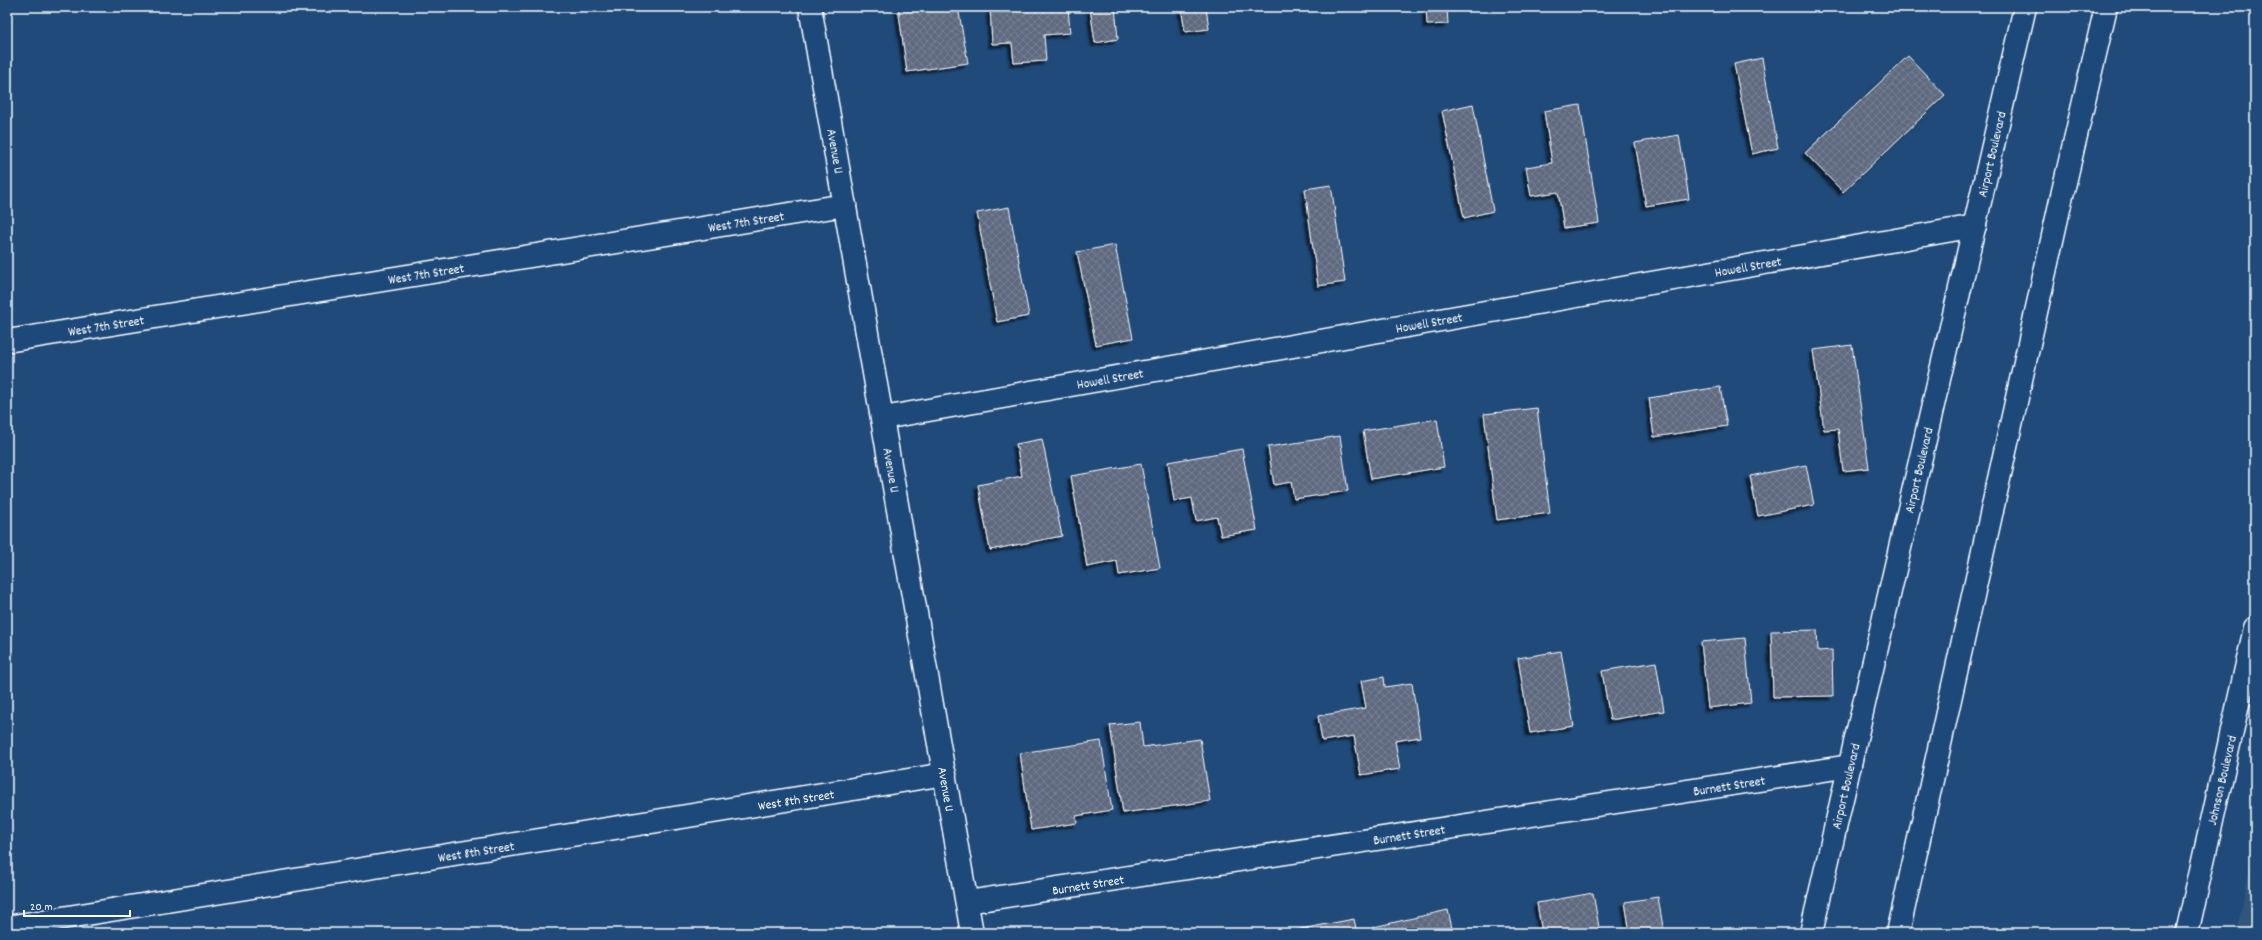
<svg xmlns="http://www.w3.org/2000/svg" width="2262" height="940" font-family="Dekko,sans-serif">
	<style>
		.built { fill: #32547c }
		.building { fill: url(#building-cross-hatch); stroke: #fff; filter: url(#shadow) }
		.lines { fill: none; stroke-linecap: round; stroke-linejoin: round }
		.street-casing { stroke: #fff; stroke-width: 25 }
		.secondary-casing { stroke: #fff; stroke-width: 25 }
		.street { stroke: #1f4a7a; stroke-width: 22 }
		.secondary { stroke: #1f4a7a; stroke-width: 22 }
		.labels { text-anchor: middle; stroke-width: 4; stroke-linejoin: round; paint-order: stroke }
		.street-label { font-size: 13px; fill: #fff; stroke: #1f4a7a }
	</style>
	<defs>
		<pattern id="building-cross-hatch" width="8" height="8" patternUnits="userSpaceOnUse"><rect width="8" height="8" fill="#5f6a80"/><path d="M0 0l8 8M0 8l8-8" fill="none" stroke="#778093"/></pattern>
		<filter id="shadow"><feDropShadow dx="-3.5" dy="3.5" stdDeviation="1" flood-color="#0009"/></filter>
	</defs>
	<rect width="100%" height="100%" fill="#1f4a7a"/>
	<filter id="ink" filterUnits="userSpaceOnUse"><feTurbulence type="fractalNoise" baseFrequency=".025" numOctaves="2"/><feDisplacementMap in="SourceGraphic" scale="8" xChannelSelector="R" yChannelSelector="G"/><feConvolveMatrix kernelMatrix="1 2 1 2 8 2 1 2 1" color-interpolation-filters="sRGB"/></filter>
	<g filter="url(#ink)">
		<polygon class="built" points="2255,844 2255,933 2236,933 2249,872"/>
		<g class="building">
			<polygon points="898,7 958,7 968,63 907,72"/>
			<polygon points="990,7 1068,7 1070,33 1044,35 1046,61 1014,63 1012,43 992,44"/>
			<polygon points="1090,7 1115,7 1118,39 1095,43"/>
			<polygon points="1181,7 1206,7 1209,29 1185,32"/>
			<polygon points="1426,7 1447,7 1448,24 1427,25"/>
			<polygon points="1908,56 1945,95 1843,192 1805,153"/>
			<polygon points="1762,58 1778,148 1752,154 1734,64"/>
			<polygon points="1473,104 1493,211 1464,218 1442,111"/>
			<polygon points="1580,105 1599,223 1564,228 1558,192 1531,196 1526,167 1552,163 1544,111"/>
			<polygon points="1679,135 1689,199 1646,206 1635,143"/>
			<polygon points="1331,185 1345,282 1318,286 1305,189"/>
			<polygon points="1009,207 1029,316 997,322 977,213"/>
			<polygon points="1115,245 1133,338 1096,345 1077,252"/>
			<polygon points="1852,345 1869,468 1843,471 1838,429 1824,430 1813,350"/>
			<polygon points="1720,387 1727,426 1654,437 1649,398"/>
			<polygon points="1537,408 1550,513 1497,520 1484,414"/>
			<polygon points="1437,419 1444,467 1371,479 1363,431"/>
			<polygon points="1340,436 1348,491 1294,499 1291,482 1274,485 1268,447"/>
			<polygon points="1042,439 1062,536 990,550 978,485 1022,476 1016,444"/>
			<polygon points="1242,449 1257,530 1221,536 1217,517 1196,521 1192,498 1174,501 1168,462"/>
			<polygon points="1141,464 1160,568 1119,575 1117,561 1087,567 1071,476"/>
			<polygon points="1806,465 1814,505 1758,516 1750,476"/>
			<polygon points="1817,630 1818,651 1832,650 1833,696 1773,697 1771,631"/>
			<polygon points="1745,638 1751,703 1708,708 1701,642"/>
			<polygon points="1561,651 1574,726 1530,733 1518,658"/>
			<polygon points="1656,662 1664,711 1610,720 1602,671"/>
			<polygon points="1384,677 1385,687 1412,683 1420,737 1395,741 1400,769 1361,775 1354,736 1322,741 1318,716 1366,708 1361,681"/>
			<polygon points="1140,722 1143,747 1200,739 1210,801 1123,813 1110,725"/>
			<polygon points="1101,741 1112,810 1076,816 1077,823 1031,830 1020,753"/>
			<polygon points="1593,893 1600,933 1542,933 1537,903"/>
			<polygon points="1658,897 1664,933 1630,933 1625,902"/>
			<polygon points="1448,910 1453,933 1375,933 1374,927"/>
			<polygon points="1354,919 1357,933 1297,933 1296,930"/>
		</g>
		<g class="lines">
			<defs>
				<g id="street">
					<polyline points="810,7 972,933"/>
					<polyline points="7,341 845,205"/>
					<polyline points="883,418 1975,226"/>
					<polyline points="967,902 1850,766"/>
					<polyline points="7,927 945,774"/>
					<polyline points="1811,933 2025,7"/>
					<polyline points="1898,933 2063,191 2106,7"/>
				</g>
				<polyline id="secondary" points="2187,933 2255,628"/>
			</defs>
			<use href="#street" class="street-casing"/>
			<use href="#secondary" class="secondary-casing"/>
			<use href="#street" class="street"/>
			<use href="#secondary" class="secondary"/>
		</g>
	</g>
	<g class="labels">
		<g class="street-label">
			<text transform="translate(836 151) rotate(80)" y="5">Avenue U</text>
			<text transform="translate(1991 154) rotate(-77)" y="5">Airport Boulevard</text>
			<text transform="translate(746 221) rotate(-9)" y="5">West 7th Street</text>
			<text transform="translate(1748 266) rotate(-10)" y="5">Howell Street</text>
			<text transform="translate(426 273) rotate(-9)" y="5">West 7th Street</text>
			<text transform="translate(1429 322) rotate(-10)" y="5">Howell Street</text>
			<text transform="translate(106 325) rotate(-9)" y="5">West 7th Street</text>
			<text transform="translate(1110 378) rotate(-10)" y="5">Howell Street</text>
			<text transform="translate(892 470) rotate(80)" y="5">Avenue U</text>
			<text transform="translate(1918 470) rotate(-77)" y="5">Airport Boulevard</text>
			<text transform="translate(2221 780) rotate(-77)" y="5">Johnson Boulevard</text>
			<text transform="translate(1729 785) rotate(-9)" y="5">Burnett Street</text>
			<text transform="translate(1845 786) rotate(-77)" y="5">Airport Boulevard</text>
			<text transform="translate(947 789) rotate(80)" y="5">Avenue U</text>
			<text transform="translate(796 799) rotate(-9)" y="5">West 8th Street</text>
			<text transform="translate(1409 834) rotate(-9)" y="5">Burnett Street</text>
			<text transform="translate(476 851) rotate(-9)" y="5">West 8th Street</text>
			<text transform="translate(1088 884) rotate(-9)" y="5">Burnett Street</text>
		</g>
	</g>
	<rect width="2262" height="940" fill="none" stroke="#1f4a7a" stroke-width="24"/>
	<rect x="12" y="12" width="2238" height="916" fill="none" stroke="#fff" stroke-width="1.5" filter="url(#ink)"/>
	<path d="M24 910v6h106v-6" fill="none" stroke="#ffffff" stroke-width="2"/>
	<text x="30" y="910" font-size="12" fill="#ffffff" stroke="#1f4a7a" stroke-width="3" paint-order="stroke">20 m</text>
</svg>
